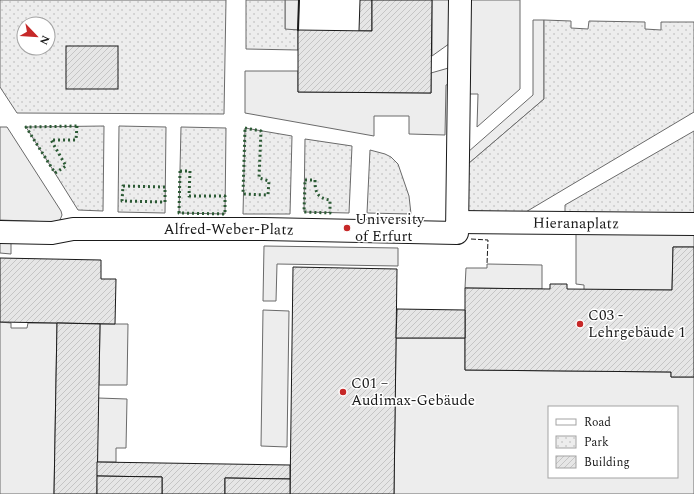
<svg xmlns="http://www.w3.org/2000/svg" width="694" height="494" font-family="Spectral,serif">
	<style>
		.built { fill: #ededed; stroke: #6a6a6a; fill-rule: evenodd }
		.park { fill: url(#park-dots); stroke: #6a6a6a; fill-rule: evenodd }
		.building { fill: url(#building-hatch); stroke: #1a1a1a }
		.lines { fill: none; stroke-linecap: round; stroke-linejoin: round }
		.minor-casing { stroke: #1a1a1a; stroke-width: 24 }
		.minor { stroke: #fff; stroke-width: 22 }
		.hedge { stroke: #2b5a34; stroke-width: 3; stroke-dasharray: 2 3; stroke-linecap: butt }
		.fence { stroke: #1a1a1a; stroke-width: 1; stroke-dasharray: 5 2; stroke-linecap: butt }
		.wall { stroke: #1a1a1a; stroke-width: 2 }
		.poi-dot { fill: #c62828; stroke: #fff; stroke-width: 1.5 }
		.labels { text-anchor: middle; stroke-width: 3; stroke-linejoin: round; paint-order: stroke }
		.poi-label { font-size: 15px; fill: #1a1a1a; stroke: #fff; text-anchor: start }
		.street-label { font-size: 15px; fill: #1a1a1a; stroke: #fff }
	</style>
	<defs>
		<pattern id="park-dots" width="8" height="8" patternUnits="userSpaceOnUse"><rect width="8" height="8" fill="#ededed"/><path d="M2 2h.1M6 6h.1" fill="none" stroke="#cbcbcb" stroke-width="1.8" stroke-linecap="round"/></pattern>
		<pattern id="building-hatch" width="6" height="6" patternUnits="userSpaceOnUse"><rect width="6" height="6" fill="#e6e6e6"/><path d="M-1 1l2-2M0 6l6-6M5 7l2-2" fill="none" stroke="#c5c5c5"/></pattern>
	</defs>
	<rect width="100%" height="100%" fill="#fff"/>
	<g class="built">
		<polygon points="285,0 299,0 298,30 285,30"/>
		<polygon points="432,0 453,0 453,41 432,56"/>
		<polygon points="470,0 520,0 520,89 477,127 478,94 469,94"/>
		<polygon points="533,20 544,20 544,99 468,164 468,152 533,95"/>
		<polygon points="452,67 452,83 446,85 445,135 409,134 409,116 374,116 374,136 245,113 245,71 298,71 298,92 431,93 431,73"/>
		<polygon points="0,127 7,127 61,211 62,215 60,220 54,222 0,220"/>
		<polygon points="694,231 694,247 673,247 672,290 584,290 584,285 576,284 576,232"/>
		<polygon points="0,242 11,242 11,254 0,253"/>
		<polygon points="264,246 398,248 398,266 277,264 276,301 263,301"/>
		<polygon points="487,264 542,265 542,289 465,288 466,268 487,268"/>
		<polygon points="263,310 289,311 287,447 261,446"/>
		<polygon points="0,322 11,323 11,328 27,328 28,323 57,323 54,494 0,494"/>
		<polygon points="100,324 128,324 127,385 99,385"/>
		<path d="M396,338H465V370L671,372V377H694V494H394ZM549,407H677V477H549Z"/>
		<polygon points="98,398 127,399 126,448 116,448 116,462 97,462"/>
	</g>
	<g class="park">
		<path d="M0,0H226L224,114L17,113L0,87ZM24,24H48V48H24Z"/>
		<polygon points="246,0 285,0 285,29 298,30 298,50 246,49"/>
		<polygon points="544,20 571,21 571,28 588,29 589,21 645,22 645,29 661,30 661,22 694,22 694,112 519,216 467,212 468,164 544,99"/>
		<polygon points="104,126 103,211 78,210 26,127"/>
		<polygon points="119,126 166,127 165,213 118,212"/>
		<polygon points="181,127 226,128 225,214 179,213"/>
		<polygon points="245,128 292,136 290,214 243,214"/>
		<polygon points="694,131 694,214 565,215 565,205"/>
		<polygon points="305,139 352,146 349,213 304,212"/>
		<polygon points="370,150 385,154 391,157 398,164 409,196 411,214 367,213"/>
	</g>
	<g class="building">
		<polygon points="360,0 372,0 372,31 359,31"/>
		<polygon points="372,0 432,0 431,93 298,92 298,30 372,31"/>
		<rect x="66" y="46" width="52" height="43"/>
		<polygon points="673,247 694,247 694,377 671,377 671,372 465,370 465,288 550,289 550,284 567,284 567,289 672,290"/>
		<polygon points="0,258 101,260 101,279 116,279 115,324 0,322"/>
		<polygon points="293,267 397,269 394,494 290,494"/>
		<polygon points="397,309 465,310 465,338 396,338"/>
		<polygon points="57,323 100,324 97,494 54,494"/>
		<polygon points="97,462 290,465 290,479 225,478 225,494 162,494 162,477 97,476"/>
		<polygon points="97,476 162,477 162,494 97,494"/>
		<polygon points="225,478 290,479 290,494 225,494"/>
	</g>
	<g class="lines">
		<defs>
			<g id="minor">
				<path id="s1" d="M458,222L694,224"/>
				<path id="s2" d="M0,232L52,233L73,229H264L457,233L460,0"/>
			</g>
		</defs>
		<use href="#minor" class="minor-casing"/>
		<use href="#minor" class="minor"/>
		<g class="hedge">
			<polygon points="77,126 76,140 51,140 66,166 55,173 26,127"/>
			<polygon points="245,128 261,131 259,178 269,181 268,195 243,194"/>
			<polygon points="180,171 190,171 189,196 225,196 225,214 179,213"/>
			<path d="M305,180H315C315,192 317,198 330,200V213L304,212Z"/>
			<polygon points="123,186 165,187 165,202 122,201"/>
		</g>
		<polyline class="fence" points="471,239 488,240 487,264"/>
		<polyline class="wall" points="298,30 299,0"/>
	</g>
	<g class="poi-dot">
		<circle cx="347" cy="228" r="4"/>
		<circle cx="580" cy="324" r="4"/>
		<circle cx="343" cy="392" r="4"/>
	</g>
	<g class="labels">
		<g class="poi-label">
			<text x="355" y="224">University<tspan x="355" dy="17">of Erfurt</tspan></text>
			<text x="588" y="320">C03 -<tspan x="588" dy="17">Lehrgebäude 1</tspan></text>
			<text x="351" y="388">C01 –<tspan x="351" dy="17">Audimax-Gebäude</tspan></text>
		</g>
		<g class="street-label">
			<text dy="5" stroke="none"><textPath href="#s1" startOffset="118">Hieranaplatz</textPath></text>
			<text dy="5" stroke="none"><textPath href="#s2" startOffset="229">Alfred-Weber-Platz</textPath></text>
		</g>
	</g>
	<rect x="548" y="406" width="130" height="72" fill="#ffffff" stroke="#a3a3a3"/>
	<rect x="556" y="419" width="20" height="6" fill="#ffffff" stroke="#a3a3a3"/>
	<text x="584" y="426" font-size="12" fill="#1a1a1a">Road</text>
	<rect x="556" y="436" width="20" height="12" fill="url(#park-dots)" stroke="#a3a3a3"/>
	<text x="584" y="446" font-size="12" fill="#1a1a1a">Park</text>
	<rect x="556" y="456" width="20" height="12" fill="url(#building-hatch)" stroke="#a3a3a3"/>
	<text x="584" y="466" font-size="12" fill="#1a1a1a">Building</text>
	<g transform="translate(36 36) rotate(115)"><circle r="19" fill="#ffffff" stroke="#a3a3a3"/>
	<path d="M0-3L7 15L0 10L-7 15Z" fill="#c62828"/>
	<text y="-6" font-size="11" font-weight="bold" text-anchor="middle" fill="#1a1a1a">N</text>
	</g>
</svg>
